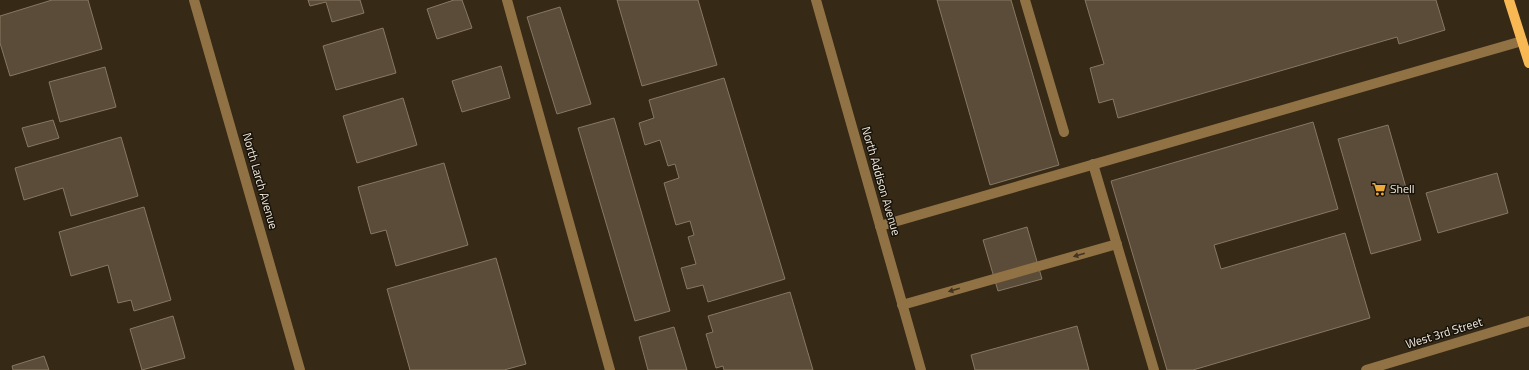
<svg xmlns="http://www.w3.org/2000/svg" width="1529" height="370" font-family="'Titillium Web',sans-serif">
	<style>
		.building { fill: #5a4c39; stroke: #877863 }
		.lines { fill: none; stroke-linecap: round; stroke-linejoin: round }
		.minor { stroke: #917245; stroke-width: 10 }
		.major { stroke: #f8b853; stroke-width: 10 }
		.oneway { fill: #42341f }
		.labels { text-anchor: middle; stroke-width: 3; stroke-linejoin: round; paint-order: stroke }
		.street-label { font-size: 12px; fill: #f4ebdf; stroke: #18130a }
		.poi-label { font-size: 12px; fill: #f4ebdf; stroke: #18130a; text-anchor: start }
	</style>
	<rect width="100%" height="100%" fill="#362916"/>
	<g class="building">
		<polygon points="52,0 88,0 102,49 10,76 0,43 0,16"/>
		<polygon points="308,0 360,0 364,13 332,22 326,2 310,6"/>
		<polygon points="454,0 462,0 472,28 437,39 427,9"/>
		<polygon points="617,0 698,0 717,65 642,86"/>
		<polygon points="937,0 1011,0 1059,165 990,185"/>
		<polygon points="1085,0 1436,0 1445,30 1399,44 1397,37 1118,118 1113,99 1099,103 1090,68 1104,64"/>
		<polygon points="560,7 591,104 557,114 527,17"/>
		<polygon points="383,28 396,73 336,90 323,46"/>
		<polygon points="501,66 510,98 462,112 452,81"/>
		<polygon points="105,67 116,107 60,122 49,82"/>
		<polygon points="724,78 785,279 708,302 703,285 687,289 681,268 696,264 688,237 694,235 690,221 676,225 664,183 679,178 675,164 668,166 660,140 645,145 639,123 654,118 649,100"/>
		<polygon points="403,98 417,145 357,163 343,116"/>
		<polygon points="614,118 670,311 635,321 578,128"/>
		<polygon points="53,120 59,138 28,147 22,128"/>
		<polygon points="1313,122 1338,209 1214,245 1221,269 1345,233 1370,318 1193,370 1167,370 1111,181"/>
		<polygon points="1388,125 1421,240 1371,254 1338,139"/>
		<polygon points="121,137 138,196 71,216 63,188 24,200 15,168"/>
		<polygon points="444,163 468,245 396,266 386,230 371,234 358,187"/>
		<polygon points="1497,173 1508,213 1438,233 1426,193"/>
		<polygon points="144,207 171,300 134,311 131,300 118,303 108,265 71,276 59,232"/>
		<polygon points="1027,227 1042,279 998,291 983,240"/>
		<polygon points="496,258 526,364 504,370 410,370 387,289"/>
		<polygon points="790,292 813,370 724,370 723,366 716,368 706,334 713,332 708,316"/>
		<polygon points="173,316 185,358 142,370 130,329"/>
		<polygon points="1077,326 1089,370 975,370 971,355"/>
		<polygon points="674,327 687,370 648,370 639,337"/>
		<polygon points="44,356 49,370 13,370 12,366"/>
	</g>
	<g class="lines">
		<g class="minor">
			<polyline points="194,0 300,370"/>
			<polyline points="507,0 610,370"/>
			<polyline points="816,0 921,370"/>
			<polyline points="1025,0 1064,132"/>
			<polyline points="1093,164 1154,370"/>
			<polyline points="880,226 1522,41"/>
			<polyline points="902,305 1117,244"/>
			<polyline points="1366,370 1529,321"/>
		</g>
		<polyline class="major" points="1509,0 1529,63"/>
	</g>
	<defs><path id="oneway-solid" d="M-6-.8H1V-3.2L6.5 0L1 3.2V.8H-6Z"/></defs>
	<g class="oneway">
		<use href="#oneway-solid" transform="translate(1079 255) rotate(164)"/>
		<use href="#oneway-solid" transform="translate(954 290) rotate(164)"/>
	</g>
	<defs>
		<symbol id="supermarket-bare" viewBox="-9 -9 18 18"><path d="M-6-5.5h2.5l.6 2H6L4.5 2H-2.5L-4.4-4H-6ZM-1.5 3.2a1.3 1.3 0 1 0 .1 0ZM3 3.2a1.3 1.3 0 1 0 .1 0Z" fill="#eca93a" stroke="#18130a" stroke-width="2.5" paint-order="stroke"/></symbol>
	</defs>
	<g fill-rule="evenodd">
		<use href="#supermarket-bare" x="1369" y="179" width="20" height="20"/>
	</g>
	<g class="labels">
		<g class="street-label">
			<text transform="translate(260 181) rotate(74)" y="4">North Larch Avenue</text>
			<text transform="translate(881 181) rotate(74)" y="4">North Addison Avenue</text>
			<text transform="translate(1444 333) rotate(-17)" y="4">West 3rd Street</text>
		</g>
		<g class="poi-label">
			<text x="1390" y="193">Shell</text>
		</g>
	</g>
</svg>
